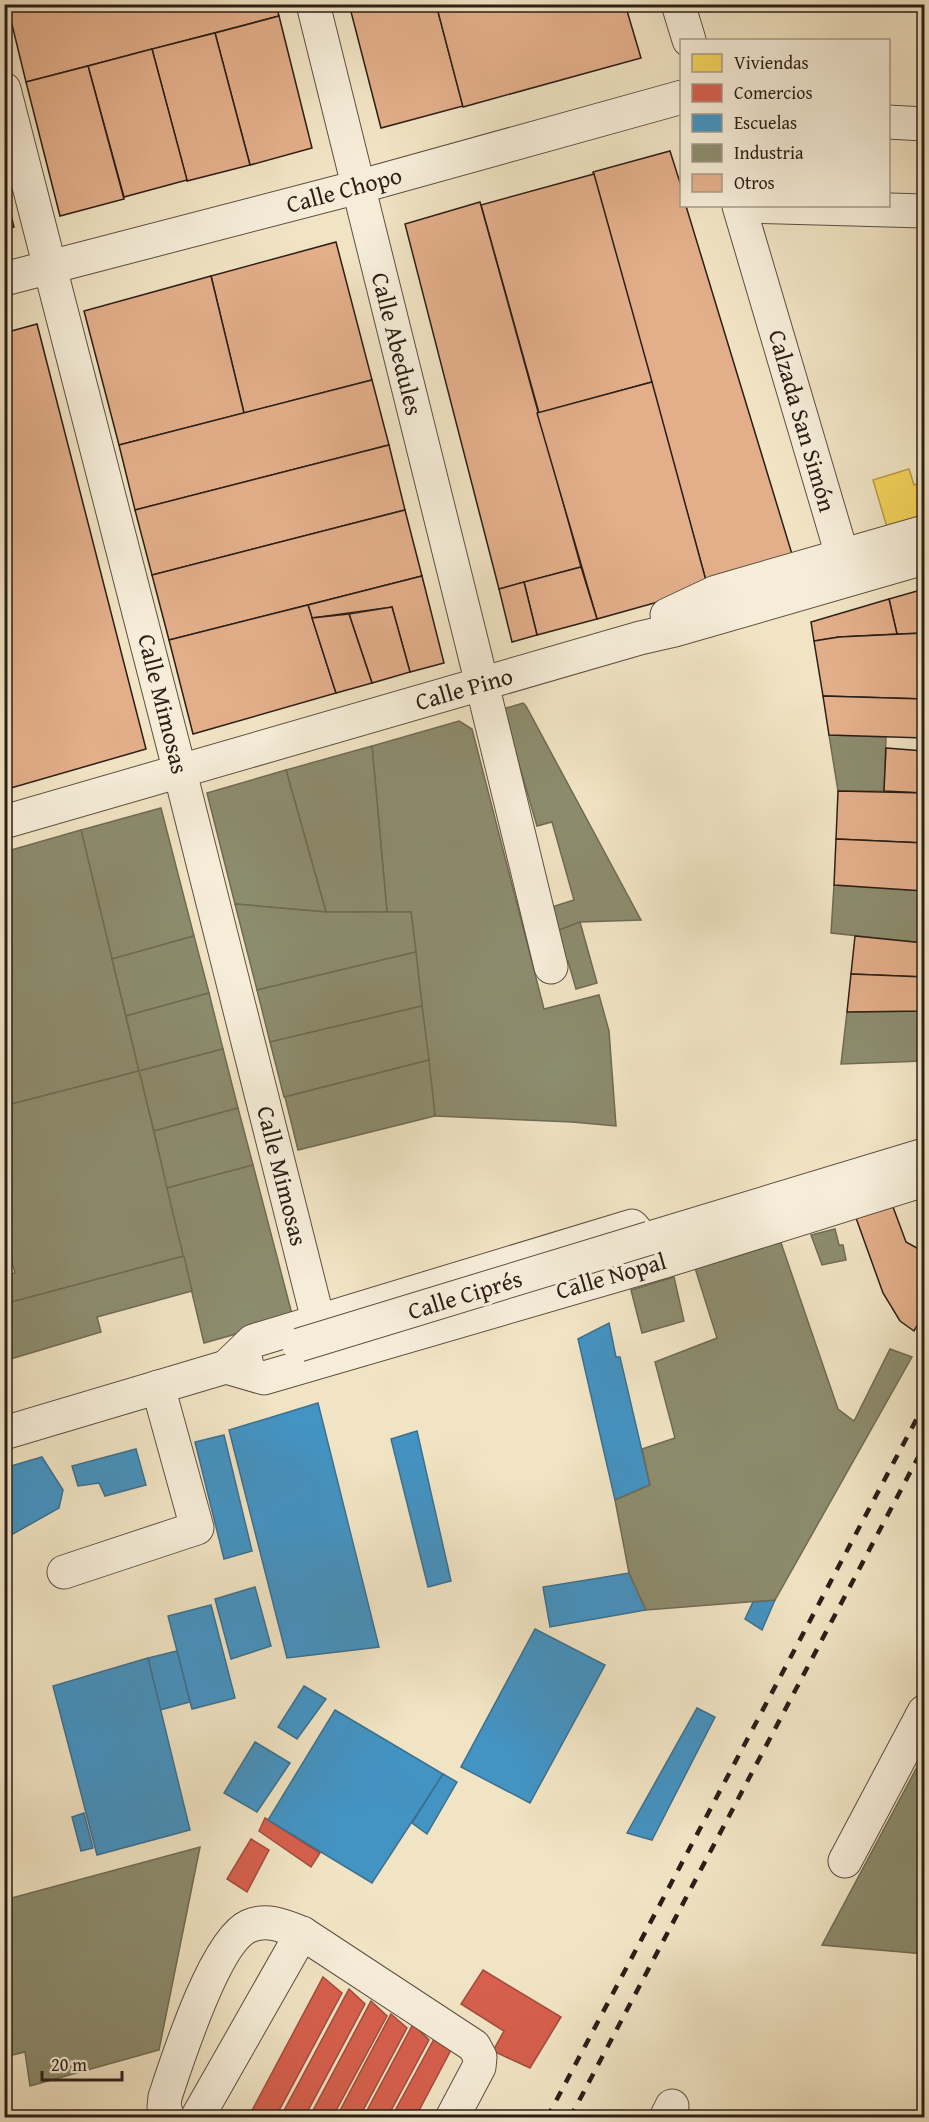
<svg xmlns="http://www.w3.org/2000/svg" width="929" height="2122" font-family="'Gentium Book Plus',serif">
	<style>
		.homes { fill: #f6d55c; stroke: #b99e47; stroke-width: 1.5 }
		.shops { fill: #d6604d; stroke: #a34c3d; stroke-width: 1.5 }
		.schools { fill: #4393c3; stroke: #3c708f; stroke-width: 1.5 }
		.industry { fill: #8c8c6e; stroke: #6f6b54; stroke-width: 1.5 }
		.building { fill: #e3af8b; stroke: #2b1e17; stroke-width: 1.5 }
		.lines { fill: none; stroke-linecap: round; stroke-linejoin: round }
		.minor-casing { stroke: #5c5042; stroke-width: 35 }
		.minor { stroke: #f6edd9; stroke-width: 33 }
		.rail { stroke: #2b1e17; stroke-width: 4.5; stroke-dasharray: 10 10; stroke-linecap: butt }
		.minor-bridge-casing { stroke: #5c5042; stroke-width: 35; stroke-linecap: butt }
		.minor-bridge { stroke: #f6edd9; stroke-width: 33 }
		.labels { text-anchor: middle; stroke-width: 6; stroke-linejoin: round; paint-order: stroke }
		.street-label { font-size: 24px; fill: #2b1e17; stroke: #f6edd9 }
	</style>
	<rect width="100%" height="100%" fill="#f1e4c4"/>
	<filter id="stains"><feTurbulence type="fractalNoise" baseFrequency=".00333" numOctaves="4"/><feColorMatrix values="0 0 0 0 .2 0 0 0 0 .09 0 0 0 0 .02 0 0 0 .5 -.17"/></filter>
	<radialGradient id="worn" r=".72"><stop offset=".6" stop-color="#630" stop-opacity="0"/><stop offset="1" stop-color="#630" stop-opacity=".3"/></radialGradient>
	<polygon class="homes" points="909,469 914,485 924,482 924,524 889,534 873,480"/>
	<g class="shops">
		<polygon points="265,1818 320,1853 311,1867 259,1831"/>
		<polygon points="251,1839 269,1850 247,1892 227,1879"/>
		<polygon points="483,1970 561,2017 530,2068 493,2051 504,2031 461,2004"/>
		<polygon points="323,1977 342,1993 275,2118 248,2118"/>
		<polygon points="349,1989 365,2004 304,2118 280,2118"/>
		<polygon points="371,2001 387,2016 332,2118 309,2118"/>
		<polygon points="391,2014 407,2028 359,2118 336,2118"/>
		<polygon points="413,2024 429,2040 387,2118 363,2118"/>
		<polygon points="434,2039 452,2048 415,2118 391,2118"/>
	</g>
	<g class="schools">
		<polygon points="609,1323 616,1357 620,1357 650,1485 615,1500 578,1339"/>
		<polygon points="318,1403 379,1647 287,1658 229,1430"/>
		<polygon points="417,1431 451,1581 428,1587 391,1439"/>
		<polygon points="224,1435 252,1551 224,1559 195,1442"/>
		<polygon points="136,1449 146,1485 105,1496 99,1483 78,1486 72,1466"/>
		<polygon points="42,1457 63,1490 59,1508 4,1539 4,1468"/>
		<polygon points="629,1573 646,1610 550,1627 543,1587"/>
		<polygon points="255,1587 271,1646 231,1659 215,1599"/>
		<polygon points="775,1600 762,1630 745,1619 753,1602"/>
		<polygon points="211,1605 235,1698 192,1709 168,1616"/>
		<polygon points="535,1629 605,1665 530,1803 461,1767"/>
		<polygon points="177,1651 190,1702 160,1710 148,1658"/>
		<polygon points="148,1658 190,1830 97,1855 53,1686"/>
		<polygon points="304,1686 326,1699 297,1739 278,1727"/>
		<polygon points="697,1708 715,1717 652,1840 627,1833"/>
		<polygon points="335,1710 443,1774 372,1883 268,1820"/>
		<polygon points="255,1742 290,1763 257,1812 224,1793"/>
		<polygon points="443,1774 457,1782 427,1834 412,1823"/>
		<polygon points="84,1813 93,1848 81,1851 72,1817"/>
	</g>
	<g class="industry">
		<polygon points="523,703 526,706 641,920 580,922 546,935 539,911 574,900 552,822 537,826 503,709"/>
		<polygon points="459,721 472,729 544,1009 599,995 609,1031 616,1126 572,1122 435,1116 411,912 387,912 372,746"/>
		<polygon points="829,735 886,737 884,791 838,791"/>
		<polygon points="372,746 387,912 326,912 286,770"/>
		<polygon points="286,770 326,912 235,904 207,793"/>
		<polygon points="161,808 194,936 112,959 81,830"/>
		<polygon points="81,830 139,1071 4,1106 4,852"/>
		<polygon points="834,885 924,891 924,943 831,933"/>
		<polygon points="235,904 326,912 411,912 416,952 257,990"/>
		<polygon points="580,922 597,983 576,989 568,961 555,965 546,935"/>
		<polygon points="194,936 209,993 126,1016 112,959"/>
		<polygon points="416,952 422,1006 270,1042 257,990"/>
		<polygon points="209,993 223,1049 139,1071 126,1016"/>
		<polygon points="422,1006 429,1060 284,1097 270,1042"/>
		<polygon points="924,1011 924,1061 841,1064 847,1012"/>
		<polygon points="223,1049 238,1108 154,1131 139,1071"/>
		<polygon points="429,1060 435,1116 298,1150 285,1097"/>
		<polygon points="139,1071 184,1256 4,1304 4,1275 15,1273 4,1236 4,1106"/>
		<polygon points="238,1108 253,1165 167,1188 154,1131"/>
		<polygon points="253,1165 293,1318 204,1343 167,1188"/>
		<polygon points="835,1229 839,1245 843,1245 846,1260 822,1265 811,1235"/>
		<polygon points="780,1240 838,1409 854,1421 890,1349 912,1357 775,1600 646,1610 629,1573 615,1500 650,1485 642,1449 675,1438 655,1362 717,1338 695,1268"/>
		<polygon points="184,1256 192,1291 97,1317 101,1332 4,1361 4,1304"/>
		<polygon points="674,1277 684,1321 642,1333 631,1290"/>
		<polygon points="924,1754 924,1954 822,1945"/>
		<polygon points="200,1847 159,2050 30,2086 25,2052 4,2057 4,1900"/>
	</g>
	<g class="building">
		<polygon points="7,4 276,4 279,16 26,82"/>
		<polygon points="349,4 436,4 463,106 381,128"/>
		<polygon points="436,4 625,4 641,58 463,107"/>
		<polygon points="279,16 312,148 250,165 215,33"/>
		<polygon points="215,33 250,165 187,181 152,49"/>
		<polygon points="152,49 187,180 124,197 88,66"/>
		<polygon points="88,66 124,199 60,216 26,82"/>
		<polygon points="670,151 682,189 682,206 686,206 795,564 708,588 593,172"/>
		<polygon points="594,174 652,382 539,413 481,205"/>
		<polygon points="4,188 14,227 4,230"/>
		<polygon points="480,202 581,567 499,589 405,224"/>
		<polygon points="336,242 372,380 244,413 211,276"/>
		<polygon points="211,276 244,413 119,445 84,311"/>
		<polygon points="37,324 146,749 4,790 4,333"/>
		<polygon points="372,380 389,445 135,510 119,445"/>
		<polygon points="652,382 708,588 597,619 537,413"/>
		<polygon points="389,445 405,510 152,575 135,510"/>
		<polygon points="405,510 422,576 169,640 152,575"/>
		<polygon points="581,567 597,619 537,635 524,582"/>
		<polygon points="422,576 444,663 410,672 392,607 312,618 308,605"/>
		<polygon points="524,582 537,635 512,642 499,589"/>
		<polygon points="924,589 924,633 897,634 889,599"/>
		<polygon points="889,599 897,634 839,637 814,641 811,622"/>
		<polygon points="308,605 336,693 193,734 169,640"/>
		<polygon points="392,607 410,672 372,683 349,614"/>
		<polygon points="349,614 372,683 336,693 312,618"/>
		<polygon points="924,633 924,699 823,696 814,641 839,637"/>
		<polygon points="823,696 924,699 924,738 829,735"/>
		<polygon points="886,748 924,751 924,793 884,791"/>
		<polygon points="838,791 924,793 924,843 836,839"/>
		<polygon points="836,839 924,843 924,891 834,885"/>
		<polygon points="855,936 924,943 924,977 851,974"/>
		<polygon points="851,974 924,977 924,1011 847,1012"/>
		<polygon points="893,1207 906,1242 924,1252 924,1314 914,1331 900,1321 883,1293 856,1218"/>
	</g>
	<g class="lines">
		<defs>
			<g id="minor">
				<polyline points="313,4 482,684 551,967"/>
				<polyline points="678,4 689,40"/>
				<polyline points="4,89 180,772 318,1320"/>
				<polyline points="888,122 924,124"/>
				<polyline points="739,206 842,555"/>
				<polyline points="749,206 924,211"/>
				<polyline points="4,279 358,187 682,97"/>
				<polyline points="667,615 716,592 924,532"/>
				<polyline points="4,822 640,638 675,630 924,558"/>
				<polyline points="650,1238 924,1155"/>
				<polyline points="662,1262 632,1226 253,1341 226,1367 264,1378 662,1262 924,1180"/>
				<polyline points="4,1433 246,1361"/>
				<polyline points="64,1572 197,1528 158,1387"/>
				<polyline points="845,1861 924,1712"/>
				<path d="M168,2118L164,2107L165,2097C177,2061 215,1941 249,1926C268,1918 284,1926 302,1933L474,2046L480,2057L479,2067L452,2118"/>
				<polyline points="197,2118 302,1933"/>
				<polyline points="666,2118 672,2106"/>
			</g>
		</defs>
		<use href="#minor" class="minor-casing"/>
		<use href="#minor" class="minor"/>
		<g class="rail">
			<polyline points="547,2118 924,1405"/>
			<polyline points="570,2118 924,1446"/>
		</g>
		<defs>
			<polyline id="minor-bridge" points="299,1345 650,1238"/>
		</defs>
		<use href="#minor-bridge" class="minor-bridge-casing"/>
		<use href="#minor-bridge" class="minor-bridge"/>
	</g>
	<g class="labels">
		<g class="street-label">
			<text transform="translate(344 190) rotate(-15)" y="8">Calle Chopo</text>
			<text transform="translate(397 344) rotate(76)" y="8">Calle Abedules</text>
			<text transform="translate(802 421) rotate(74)" y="8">Calzada San Simón</text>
			<text transform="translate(464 689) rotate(-16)" y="8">Calle Pino</text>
			<text transform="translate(163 704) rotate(76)" y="8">Calle Mimosas</text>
			<text transform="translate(282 1176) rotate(76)" y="8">Calle Mimosas</text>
			<text transform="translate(611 1276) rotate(-16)" y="8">Calle Nopal</text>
			<text transform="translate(465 1295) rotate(-17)" y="8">Calle Ciprés</text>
		</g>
	</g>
	<rect width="929" height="2122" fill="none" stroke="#f1e4c4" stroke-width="24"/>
	<rect x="6" y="6" width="917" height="2110" fill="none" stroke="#2b1e17" stroke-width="3"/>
	<rect x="12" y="12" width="905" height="2098" fill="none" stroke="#2b1e17" stroke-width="1.5"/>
	<rect x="680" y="39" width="210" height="168" fill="#f6edd9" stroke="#a59a8b" stroke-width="1.5"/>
	<rect x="692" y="54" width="30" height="18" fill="#f6d55c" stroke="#a59a8b" stroke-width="1.5"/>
	<text x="734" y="69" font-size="18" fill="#2b1e17">Viviendas</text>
	<rect x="692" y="84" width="30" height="18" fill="#d6604d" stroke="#a59a8b" stroke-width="1.5"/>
	<text x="734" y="99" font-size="18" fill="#2b1e17">Comercios</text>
	<rect x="692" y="114" width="30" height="18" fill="#4393c3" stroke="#a59a8b" stroke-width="1.5"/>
	<text x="734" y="129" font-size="18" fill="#2b1e17">Escuelas</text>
	<rect x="692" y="144" width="30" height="18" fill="#8c8c6e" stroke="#a59a8b" stroke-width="1.5"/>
	<text x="734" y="159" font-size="18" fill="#2b1e17">Industria</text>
	<rect x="692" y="174" width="30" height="18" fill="#e3af8b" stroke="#a59a8b" stroke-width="1.5"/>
	<text x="734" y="189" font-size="18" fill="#2b1e17">Otros</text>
	<path d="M42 2071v9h80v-9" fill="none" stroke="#2b1e17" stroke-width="3"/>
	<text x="51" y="2071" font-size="18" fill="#2b1e17" stroke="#f6edd9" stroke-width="4.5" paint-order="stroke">20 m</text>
	<rect width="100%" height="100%" filter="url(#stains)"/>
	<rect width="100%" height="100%" fill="url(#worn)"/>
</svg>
